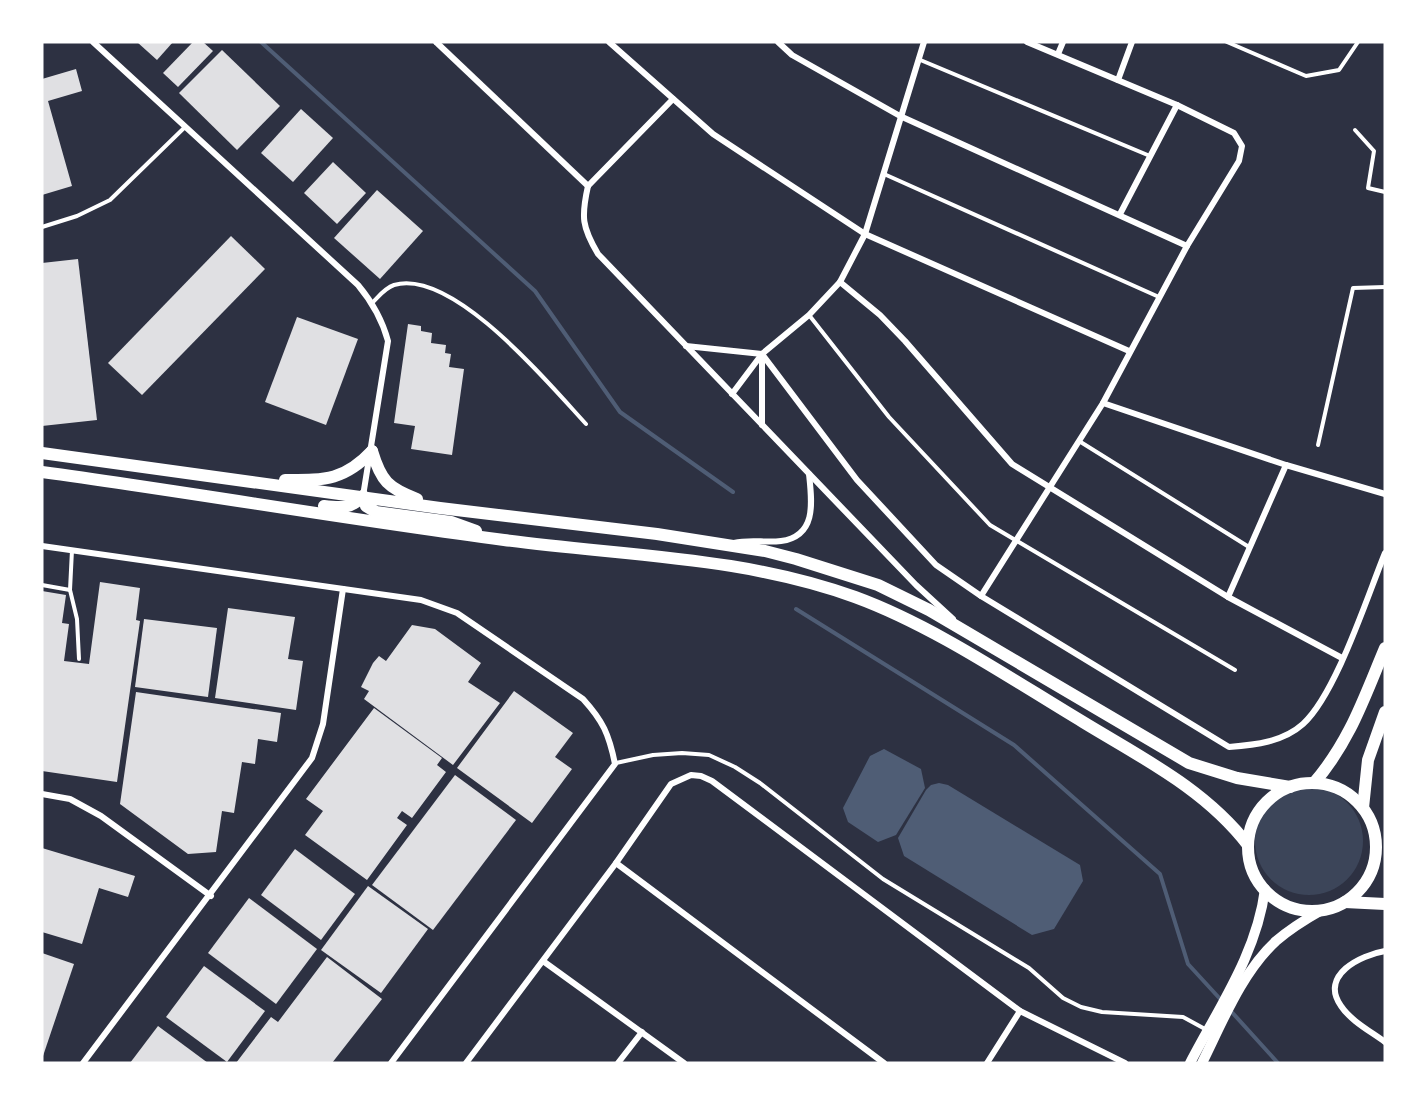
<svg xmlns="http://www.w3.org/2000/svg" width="1427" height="1105" font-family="'PT Sans Narrow',sans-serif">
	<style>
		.green { fill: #3c4559 }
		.water { fill: #4f5d75 }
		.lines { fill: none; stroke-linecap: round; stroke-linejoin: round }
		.stream { stroke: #4f5d75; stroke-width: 4 }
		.building { fill: #e0e0e3 }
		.service { stroke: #fff; stroke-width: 4 }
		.minor { stroke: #fff; stroke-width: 6 }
		.secondary { stroke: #fff; stroke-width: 10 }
		.primary { stroke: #fff; stroke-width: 12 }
	</style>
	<rect width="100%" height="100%" fill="#2d3142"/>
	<circle class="green" cx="1309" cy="841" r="54"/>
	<g class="water">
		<polygon points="884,749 921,769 925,788 896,835 878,842 848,822 843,808 870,756"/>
		<polygon points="939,783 948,785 1080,865 1083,881 1054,929 1032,935 904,856 898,838 926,790 931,785"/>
	</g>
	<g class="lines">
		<g class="stream">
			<polyline points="261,42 535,291 620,412 733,492"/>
			<polyline points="796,609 1014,745 1160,874 1188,964 1222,1001"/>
			<polyline points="1229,1009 1278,1063"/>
		</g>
	</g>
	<g class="building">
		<polygon points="137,42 173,42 157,60"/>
		<polygon points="193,42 203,42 213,51 178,87 163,73"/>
		<polygon points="222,50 280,106 237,150 179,93"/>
		<polygon points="76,69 82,91 48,101 72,186 42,195 42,79"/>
		<polygon points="301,109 333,138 293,182 261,153"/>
		<polygon points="333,162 366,193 337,224 304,193"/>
		<polygon points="377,190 423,231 380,279 334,238"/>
		<polygon points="231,236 265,269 142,395 108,363"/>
		<polygon points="78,259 97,420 42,426 42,263"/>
		<polygon points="297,317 358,339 326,425 265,402"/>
		<polygon points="408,324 421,326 421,331 432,333 431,343 446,345 445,353 451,354 449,367 464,369 452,455 411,449 415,426 394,423"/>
		<polygon points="100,582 140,588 136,620 140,621 117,782 42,771 42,591 66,595 62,623 69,624 64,661 89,664"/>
		<polygon points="228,608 295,617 288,659 303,661 296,710 215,698"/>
		<polygon points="144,619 217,628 208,697 135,687"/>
		<polygon points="412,625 435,629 481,663 468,682 500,703 453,765 364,699 369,691 361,687 373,663 379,656 386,661"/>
		<polygon points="514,691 573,733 555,757 572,769 532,823 457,768"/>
		<polygon points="136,692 281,713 277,742 258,739 255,764 242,762 234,813 222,811 216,852 188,854 120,804"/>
		<polygon points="374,708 442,758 437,765 446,772 412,818 402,811 397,818 407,825 367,880 305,835 323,811 306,799"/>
		<polygon points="455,775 516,820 433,930 372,885"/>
		<polygon points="42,848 135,876 128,897 99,888 82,944 42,932"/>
		<polygon points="295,849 355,894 321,940 261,895"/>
		<polygon points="368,886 428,929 381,993 321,950"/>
		<polygon points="249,898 317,949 276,1004 208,953"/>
		<polygon points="42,953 74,964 42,1059"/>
		<polygon points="327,957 382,999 332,1063 236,1063 271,1017 278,1022"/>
		<polygon points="204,966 265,1011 227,1062 166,1017"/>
		<polygon points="158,1026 208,1063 130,1063"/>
	</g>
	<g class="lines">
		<g class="service">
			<polyline points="1227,42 1306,76 1339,70 1358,42"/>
			<polyline points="918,59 1150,156"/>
			<polyline points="1355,130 1374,151 1368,188 1385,192"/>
			<polyline points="884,174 1159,297"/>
			<polyline points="42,227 77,216 110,200 184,128"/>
			<path d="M373,302C379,296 385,288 394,285C453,268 549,384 586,424"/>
			<polyline points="809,315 889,417 990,525 1235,670"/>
			<polyline points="1079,441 1249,547"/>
			<polyline points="1318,445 1353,288 1385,287"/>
			<polyline points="72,550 70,590 77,619 79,659"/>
			<polyline points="42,585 70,590"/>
			<polyline points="616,763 653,755 682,753 709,755 735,767 760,783 883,879 1029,968 1063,998 1081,1007 1102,1012 1183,1017 1205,1029"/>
		</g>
		<g class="minor">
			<path d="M93,42L358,285C373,303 382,319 388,341L363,496"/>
			<polyline points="436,42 588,186"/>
			<polyline points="609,42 713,134 865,234 1129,351"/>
			<polyline points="778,42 792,55 900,116 1187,246"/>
			<polyline points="1058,54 1063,42"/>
			<polyline points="1118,80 1132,42"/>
			<path d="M588,186C581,217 582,227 598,254L916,585L953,619"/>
			<polyline points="588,186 673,99"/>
			<polyline points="1120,214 1177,105"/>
			<polyline points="840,282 880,315 905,341 1012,464 1228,597 1342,658"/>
			<polyline points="686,346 762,354"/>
			<path d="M762,354L857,480L936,565L981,596L1229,747C1255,745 1283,742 1303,724C1336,694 1367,597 1385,553"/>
			<polyline points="732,394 762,354 809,315 840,282 865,234 924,42"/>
			<polyline points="1103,403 1286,465 1385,494"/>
			<polyline points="762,425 762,355"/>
			<path d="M734,543C750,539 765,543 781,541C817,536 812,502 809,474"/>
			<path d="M42,546L421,600L457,613L583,699C603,721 609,734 615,764L391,1063"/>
			<polyline points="981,596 1103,403 1187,246 1239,161 1242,146 1234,133 1177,105 1027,42"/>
			<polyline points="1228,597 1286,465"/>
			<polyline points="42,794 70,799 101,816 211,896"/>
			<polyline points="616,863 884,1063"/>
			<path d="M1385,951C1361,955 1319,975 1341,1006C1351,1021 1370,1031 1385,1042"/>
			<polyline points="543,961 684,1063"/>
			<polyline points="83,1063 312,758 323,724 343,589"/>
			<polyline points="466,1063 616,863 671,784 691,775 701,776 712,781 1020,1011 1125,1063"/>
			<polyline points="618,1063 642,1032"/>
			<polyline points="987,1063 1020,1011"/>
		</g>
		<g class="secondary">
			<path d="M1190,1063C1219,1007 1257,953 1265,889"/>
			<path d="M1202,1063C1222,1023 1242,972 1276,941C1290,929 1306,919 1322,910"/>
		</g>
		<g class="primary">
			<path d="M372,451C381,481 388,488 417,499"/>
			<polyline points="42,453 440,508 657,534 765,551 796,559 878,585 929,610 1189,763 1237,778 1290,787"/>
			<path d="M42,472C196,493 350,520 504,540C623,556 742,556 855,597C934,626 1011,679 1083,722C1142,758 1205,789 1248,845"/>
			<path d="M285,480C324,480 344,481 372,451"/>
			<polyline points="363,496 366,506 376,512 451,522 476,531"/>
			<path d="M324,506C341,508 351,509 363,496"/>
			<path d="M1314,783C1350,741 1364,698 1385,648"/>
			<circle cx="1312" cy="847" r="64"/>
			<polyline points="1363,808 1368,760 1385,712"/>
			<polyline points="1345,902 1385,904"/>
		</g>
	</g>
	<rect width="1427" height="1105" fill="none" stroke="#ffffff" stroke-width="87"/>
</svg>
